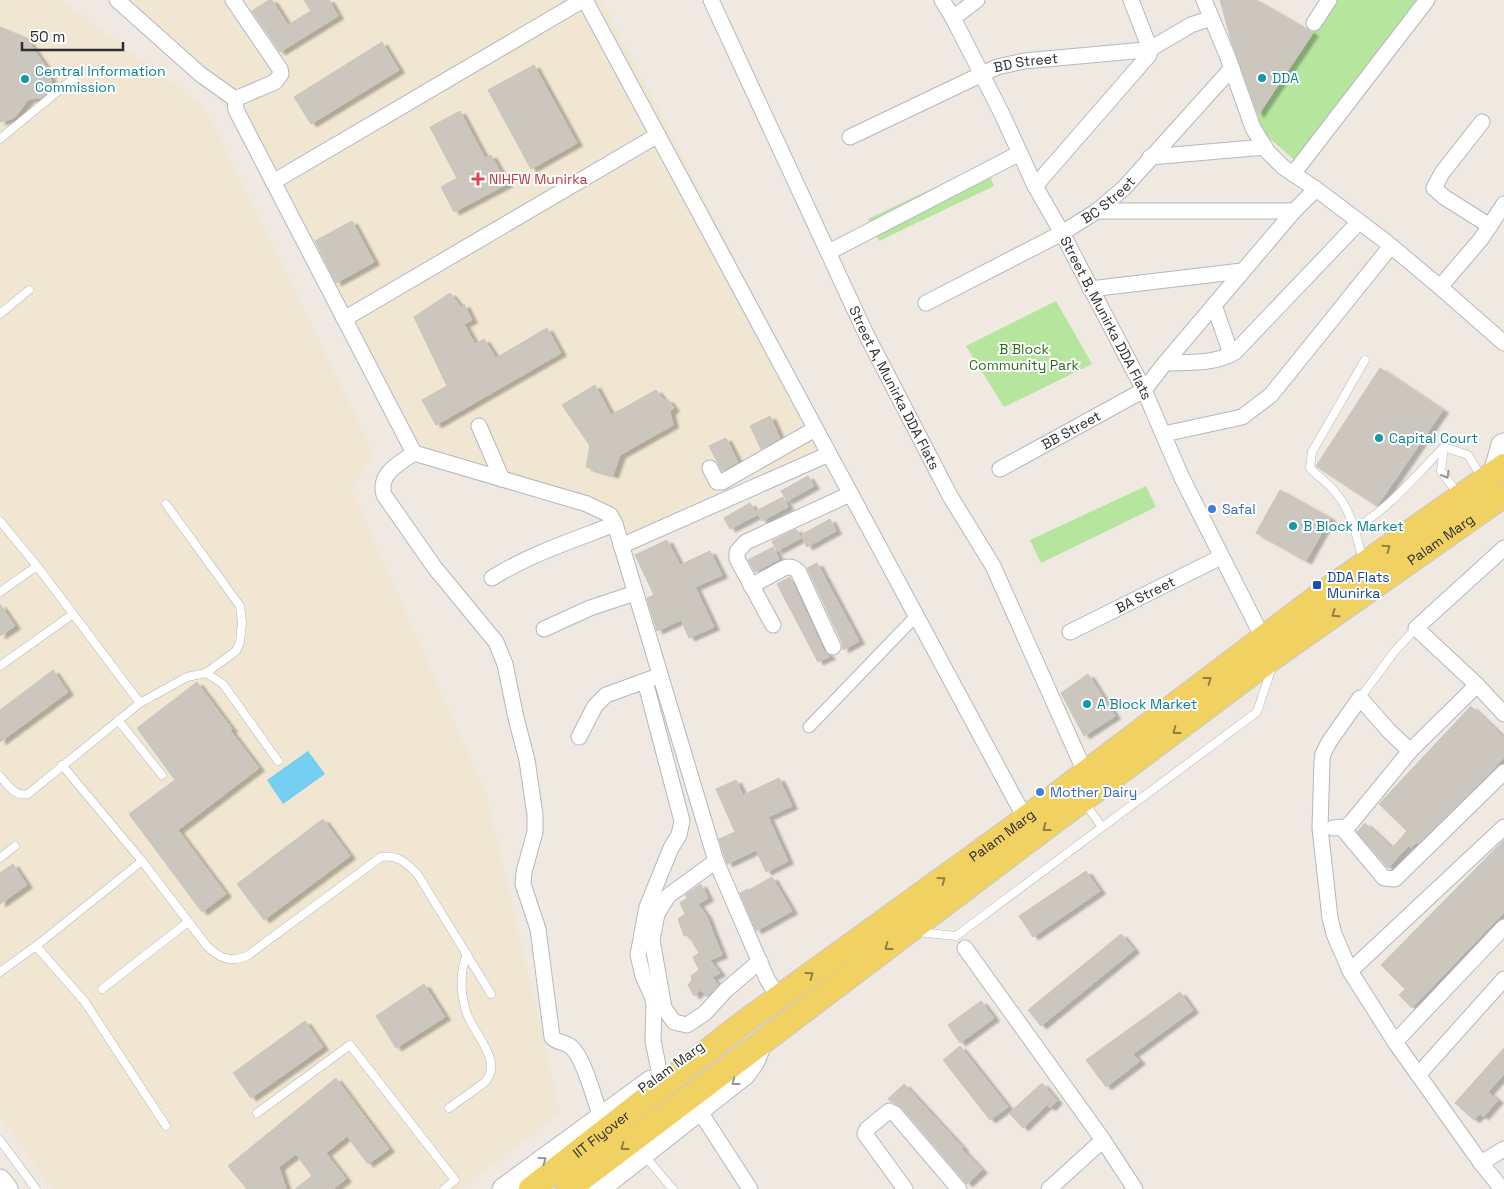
<svg xmlns="http://www.w3.org/2000/svg" width="1504" height="1189" font-family="'Space Grotesk',sans-serif">
	<style>
		.education { fill: #f0e6d1 }
		.green { fill: #b6e59e }
		.water { fill: #75cff0 }
		.building { fill: #cbc7bf; stroke: #cbc5ba; filter: url(#shadow) }
		.lines { fill: none; stroke-linecap: round; stroke-linejoin: round }
		.service-casing { stroke: #b4b7c1; stroke-width: 9 }
		.pedestrian-casing { stroke: #b4b7c1; stroke-width: 13 }
		.minor-casing { stroke: #b4b7c1; stroke-width: 17 }
		.secondary-casing { stroke: #b4b7c1; stroke-width: 23 }
		.primary-casing { stroke: #c9c9c9; stroke-width: 26 }
		.service { stroke: #fff; stroke-width: 8 }
		.pedestrian { stroke: #fff; stroke-width: 11 }
		.minor { stroke: #fff; stroke-width: 15 }
		.secondary { stroke: #fff; stroke-width: 21 }
		.primary { stroke: #f2d163; stroke-width: 24 }
		.oneway { stroke: #969696 }
		.oneway2 { stroke: #908048 }
		.culture-dot { fill: #0f9aa8; stroke: #fff; stroke-width: 2 }
		.health-dot { fill: #e0444e; stroke: #fff; stroke-width: 2 }
		.shop-dot { fill: #3f7fe0; stroke: #fff; stroke-width: 2 }
		.transit-dot { fill: #1a4fb4; stroke: #fff; stroke-width: 2 }
		.labels { text-anchor: middle; stroke-width: 4; stroke-linejoin: round; paint-order: stroke }
		.street-label { font-size: 14px; fill: #2e2e2e; stroke: #fff }
		.culture-label { font-size: 14px; fill: #0d838f; stroke: #fff; text-anchor: start }
		.health-label { font-size: 14px; fill: #be3a42; stroke: #fff; text-anchor: start }
		.park-label { font-size: 14px; fill: #2c6e1b; stroke: #fff }
		.shop-label { font-size: 14px; fill: #366cbe; stroke: #fff; text-anchor: start }
		.transit-label { font-size: 14px; fill: #164399; stroke: #fff; text-anchor: start }
	</style>
	<defs>
		<filter id="shadow"><feDropShadow dx="5.5" dy="3" stdDeviation="1" flood-color="#0004"/></filter>
	</defs>
	<rect width="100%" height="100%" fill="#efe9e1"/>
	<g class="education">
		<polygon points="1,0 60,0 205,107 374,454 351,489 487,796 560,1113 460,1189 53,1189 0,1116 0,1"/>
		<polygon points="109,0 602,0 829,442 613,543 606,518 420,460 224,105"/>
	</g>
	<g class="green">
		<polygon points="1335,0 1427,0 1299,164 1253,124"/>
		<polygon points="984,164 994,186 879,241 868,219"/>
		<polygon points="1056,301 1092,364 1004,407 966,346"/>
		<polygon points="1146,486 1156,507 1041,563 1030,540"/>
	</g>
	<polygon class="water" points="308,751 325,774 283,804 267,780"/>
	<g class="building">
		<polygon points="269,0 272,0 288,25 311,11 304,0 329,0 338,16 280,52 252,11"/>
		<polygon points="1220,0 1256,0 1313,33 1258,115 1231,40"/>
		<polygon points="0,27 26,38 49,71 52,88 41,98 29,99 14,118 0,122"/>
		<polygon points="382,42 399,70 311,124 294,97"/>
		<polygon points="534,65 577,143 531,169 488,90"/>
		<polygon points="460,111 485,158 491,155 507,184 454,212 441,187 457,178 430,127"/>
		<polygon points="352,221 374,262 336,283 315,241"/>
		<polygon points="450,293 461,307 464,304 472,320 464,324 475,344 484,339 496,358 547,328 561,353 436,425 422,400 447,386 414,317"/>
		<polygon points="1380,368 1443,410 1377,506 1316,466"/>
		<polygon points="595,385 611,415 656,390 664,400 668,400 674,408 670,412 673,425 620,455 613,475 586,467 590,446 562,405"/>
		<polygon points="770,416 780,438 761,449 750,426"/>
		<polygon points="726,438 738,462 722,471 709,446"/>
		<polygon points="808,476 814,486 787,501 781,491"/>
		<polygon points="1280,490 1330,518 1306,561 1256,533"/>
		<polygon points="783,497 788,507 762,521 756,511"/>
		<polygon points="750,503 757,515 730,529 724,518"/>
		<polygon points="830,519 836,531 807,547 801,535"/>
		<polygon points="796,529 801,538 777,551 772,541"/>
		<polygon points="667,540 680,565 710,551 722,575 695,587 714,627 689,638 681,620 657,631 647,598 654,595 635,555"/>
		<polygon points="773,547 779,559 755,572 748,560"/>
		<polygon points="817,563 859,641 843,650 842,643 807,568"/>
		<polygon points="790,577 824,651 830,656 818,662 777,584"/>
		<polygon points="0,604 15,626 0,636"/>
		<polygon points="53,670 68,692 0,742 0,710"/>
		<polygon points="1088,674 1115,716 1084,736 1061,693"/>
		<polygon points="197,682 232,729 230,730 259,768 178,830 226,894 202,912 129,814 175,780 137,728"/>
		<polygon points="1471,706 1504,738 1504,757 1491,772 1418,844 1417,842 1411,848 1409,845 1388,868 1357,832 1365,823 1392,848 1407,831 1379,804"/>
		<polygon points="779,778 792,806 768,817 788,861 766,872 756,850 727,864 719,839 735,832 716,789 736,780 743,795"/>
		<polygon points="323,819 350,856 264,920 237,884"/>
		<polygon points="1504,840 1504,912 1412,1008 1399,995 1405,989 1381,965"/>
		<polygon points="13,864 27,885 0,904 0,873"/>
		<polygon points="1086,871 1100,891 1033,937 1019,916"/>
		<polygon points="772,877 792,911 756,931 740,893 748,889 749,890"/>
		<polygon points="701,884 708,898 698,904 706,915 722,955 710,960 720,973 712,977 718,985 707,997 701,990 694,996 688,985 692,980 691,976 699,970 693,957 699,953 688,935 684,936 678,919 685,914 680,903 687,898 685,895"/>
		<polygon points="1121,934 1134,950 1041,1026 1028,1010"/>
		<polygon points="424,984 445,1017 396,1048 376,1016"/>
		<polygon points="1180,992 1193,1010 1133,1054 1140,1061 1106,1087 1086,1060"/>
		<polygon points="981,1001 994,1018 960,1043 948,1025"/>
		<polygon points="305,1021 323,1047 251,1098 233,1073"/>
		<polygon points="960,1046 1008,1107 990,1120 943,1060"/>
		<polygon points="1504,1048 1504,1074 1488,1092 1498,1100 1483,1117 1480,1114 1474,1120 1455,1103"/>
		<polygon points="336,1078 389,1149 368,1164 347,1136 326,1153 346,1179 333,1189 295,1189 312,1176 296,1154 279,1167 286,1189 247,1189 228,1166"/>
		<polygon points="1042,1083 1057,1101 1050,1108 1047,1105 1023,1128 1009,1113"/>
		<polygon points="904,1084 963,1148 962,1149 982,1170 967,1184 902,1108 888,1099"/>
	</g>
	<g class="lines">
		<defs>
			<g id="service">
				<polyline points="0,139 74,78"/>
				<polyline points="0,314 29,290"/>
				<polyline points="1459,495 1441,471 1444,447 1468,455 1482,478"/>
				<polyline points="0,521 37,566 140,703"/>
				<path d="M1354,529C1390,508 1415,476 1444,447"/>
				<path d="M1363,560C1356,536 1352,511 1335,492C1328,483 1318,477 1310,468L1312,452L1365,360"/>
				<polyline points="0,592 37,566"/>
				<polyline points="0,666 73,614"/>
				<polyline points="206,673 223,684 278,761"/>
				<polyline points="1360,698 1394,652 1416,628"/>
				<polyline points="118,720 162,775"/>
				<path d="M62,765L142,861L207,946C219,958 231,963 247,956L381,857C397,854 407,863 418,875L491,994"/>
				<path d="M0,776C8,785 15,797 28,794L140,703L187,677L206,673L236,651L240,642L242,623L240,606L166,504"/>
				<polyline points="1084,802 1102,827"/>
				<polyline points="0,858 15,846"/>
				<polyline points="918,932 956,936 1257,712 1272,667"/>
				<polyline points="36,946 85,1002 166,1126"/>
				<polyline points="0,972 36,946 142,861"/>
				<polyline points="102,989 188,922"/>
				<path d="M449,1108L484,1083C505,1063 474,1034 467,1014C460,993 459,974 467,954"/>
				<polyline points="257,1113 350,1045 455,1180 444,1189"/>
				<polyline points="0,1140 36,1189"/>
				<polyline points="643,1154 673,1189"/>
			</g>
			<polyline id="pedestrian" points="809,727 916,616"/>
			<g id="minor">
				<polyline points="117,0 200,74 235,99 236,110 414,453 587,504 610,515 615,524 716,861 767,979 779,998"/>
				<polyline points="233,0 280,69 281,74 275,82 235,99"/>
				<polyline points="585,0 1025,818"/>
				<path id="s1" d="M711,0L866,334L950,496L993,566L1085,772"/>
				<path id="s2" d="M942,0L953,18L1001,112L1035,186L1062,233L1144,390L1182,478L1263,638"/>
				<polyline points="1204,0 1227,55 1253,128 1267,151 1283,167 1316,189 1385,241 1440,287 1504,343"/>
				<polyline points="953,18 977,0"/>
				<polyline points="1314,23 1329,0"/>
				<polyline points="1482,122 1442,173 1434,188 1444,197 1490,226"/>
				<path id="s3" d="M850,137L997,67L1024,61L1145,50L1150,49L1191,25L1211,18"/>
				<polyline points="1150,157 1265,147"/>
				<polyline points="1293,174 1427,0"/>
				<polyline points="273,182 583,0"/>
				<polyline points="1035,186 1149,55 1150,49 1131,0"/>
				<polyline points="1097,211 1294,211"/>
				<polyline points="829,252 1020,153"/>
				<polyline points="1440,287 1481,239 1504,204"/>
				<polyline points="1090,289 1242,271"/>
				<path id="s4" d="M926,303L1062,233L1097,211L1124,188L1232,68"/>
				<polyline points="1214,305 1231,354"/>
				<polyline points="344,319 658,135"/>
				<path d="M1165,363C1188,362 1213,365 1235,352L1359,222"/>
				<polyline points="479,426 502,479"/>
				<polyline points="1164,434 1242,417 1271,395 1391,246"/>
				<path d="M414,453C399,464 378,473 384,495L435,568L496,642L505,664L516,718L527,760L535,815V832L524,872L523,884L538,929L552,1037C557,1044 566,1041 572,1048C584,1058 595,1101 601,1118"/>
				<polyline points="710,468 717,482 722,482 815,429"/>
				<path id="s5" d="M1000,469L1144,390L1165,363L1294,211L1316,189"/>
				<polyline points="621,546 829,454"/>
				<polyline points="1504,548 1416,628 1477,685 1504,714"/>
				<path d="M492,578C530,554 574,540 615,524"/>
				<path d="M751,586L784,568C790,566 793,567 798,571L833,647"/>
				<polyline points="773,625 737,559 737,552 746,542 850,494"/>
				<polyline points="544,629 590,608 635,593"/>
				<path id="s6" d="M1070,632L1221,557"/>
				<polyline points="645,681 682,821 679,835 671,848 647,907 638,955 643,976 652,996 654,1004 653,1041 660,1075"/>
				<polyline points="579,737 595,706 606,695 653,678"/>
				<polyline points="1410,751 1389,731 1360,698 1329,742 1323,754 1322,761 1320,828 1330,918 1334,934 1350,971 1395,1042 1481,1163 1502,1189"/>
				<polyline points="1333,828 1345,827 1350,824 1410,751 1477,685"/>
				<polyline points="1342,828 1384,878 1395,879 1504,772"/>
				<polyline points="716,861 668,896 657,914 652,940 664,1008 674,1022 687,1025 705,1013 726,990 760,961"/>
				<polyline points="965,948 1103,1140 1135,1189"/>
				<polyline points="1350,971 1504,827"/>
				<polyline points="1395,1042 1504,927"/>
				<polyline points="1418,1075 1504,979"/>
				<polyline points="699,1110 750,1189"/>
				<polyline points="1481,1163 1504,1149"/>
				<polyline points="905,1189 865,1134 867,1129 889,1111 895,1114 959,1189"/>
				<polyline points="1049,1189 1103,1140"/>
			</g>
			<g id="secondary">
				<polyline points="1494,473 1502,445 1504,444"/>
				<polyline points="0,1180 7,1189"/>
				<polyline points="503,1189 651,1081"/>
				<polyline points="599,1189 745,1074 754,1061 762,1042"/>
			</g>
			<g id="primary">
				<path id="s7" d="M531,1189L742,1024L1010,830L1320,595L1504,466"/>
				<path id="s8" d="M568,1189L1020,847L1275,656L1504,495"/>
			</g>
		</defs>
		<use href="#service" class="service-casing"/>
		<use href="#pedestrian" class="pedestrian-casing"/>
		<use href="#minor" class="minor-casing"/>
		<use href="#secondary" class="secondary-casing"/>
		<use href="#primary" class="primary-casing"/>
		<use href="#service" class="service"/>
		<use href="#pedestrian" class="pedestrian"/>
		<use href="#minor" class="minor"/>
		<use href="#secondary" class="secondary"/>
		<use href="#primary" class="primary"/>
	</g>
	<defs><path id="oneway-chevron" d="M-2-3.5L2.5 0L-2 3.5" fill="none" stroke-width="1.6" stroke-linecap="round" stroke-linejoin="round" transform="scale(1.25)"/></defs>
	<g class="oneway">
		<use href="#oneway-chevron" transform="translate(1446 475) rotate(60)"/>
		<use href="#oneway-chevron" transform="translate(735 1082) rotate(142)"/>
		<use href="#oneway-chevron" transform="translate(543 1160) rotate(-36)"/>
	</g>
	<g class="oneway2">
		<use href="#oneway-chevron" transform="translate(1387 548) rotate(-35)"/>
		<use href="#oneway-chevron" transform="translate(1335 614) rotate(145)"/>
		<use href="#oneway-chevron" transform="translate(1208 680) rotate(-37)"/>
		<use href="#oneway-chevron" transform="translate(1176 731) rotate(143)"/>
		<use href="#oneway-chevron" transform="translate(1046 828) rotate(143)"/>
		<use href="#oneway-chevron" transform="translate(942 880) rotate(-36)"/>
		<use href="#oneway-chevron" transform="translate(888 947) rotate(143)"/>
		<use href="#oneway-chevron" transform="translate(810 975) rotate(-36)"/>
		<use href="#oneway-chevron" transform="translate(624 1147) rotate(143)"/>
	</g>
	<g class="culture-dot">
		<circle cx="1262" cy="78" r="5"/>
		<circle cx="25" cy="79" r="5"/>
		<circle cx="1379" cy="438" r="5"/>
		<circle cx="1293" cy="526" r="5"/>
		<circle cx="1087" cy="704" r="5"/>
	</g>
	<path class="health-dot" d="M475.5 171.5h5v5h5v5h-5v5h-5v-5h-5v-5h5z"/>
	<g class="shop-dot">
		<circle cx="1212" cy="509" r="5"/>
		<circle cx="1040" cy="792" r="5"/>
	</g>
	<rect class="transit-dot" x="1312" y="580" width="10" height="10" rx="2.5"/>
	<g class="labels">
		<g class="street-label">
			<text dy="5" stroke="none"><textPath href="#s3" startOffset="192">BD Street</textPath></text>
			<text dy="5" stroke="none"><textPath href="#s4" startOffset="210">BC Street</textPath></text>
			<text dy="5" stroke="none"><textPath href="#s2" startOffset="358">Street B, Munirka DDA Flats</textPath></text>
			<text dy="5" stroke="none"><textPath href="#s1" startOffset="429">Street A, Munirka DDA Flats</textPath></text>
			<text dy="5" stroke="none"><textPath href="#s5" startOffset="81">BB Street</textPath></text>
			<text dy="5" stroke="none"><textPath href="#s8" startOffset="1088">Palam Marg</textPath></text>
			<text dy="5" stroke="none"><textPath href="#s6" startOffset="84">BA Street</textPath></text>
			<text dy="5" stroke="none"><textPath href="#s7" startOffset="589">Palam Marg</textPath></text>
			<text transform="translate(671 1067) rotate(-36)" y="5">Palam Marg</text>
			<text dy="5" stroke="none"><textPath href="#s7" startOffset="89">IIT Flyover</textPath></text>
		</g>
		<g class="culture-label">
			<text x="35" y="76">Central Information<tspan x="35" dy="16">Commission</tspan></text>
			<text x="1272" y="83">DDA</text>
			<text x="1389" y="443">Capital Court</text>
			<text x="1303" y="531">B Block Market</text>
			<text x="1097" y="709">A Block Market</text>
		</g>
		<g class="health-label">
			<text x="489" y="184">NIHFW Munirka</text>
		</g>
		<g class="park-label">
			<text x="1024" y="354">B Block<tspan x="1024" dy="16">Community Park</tspan></text>
		</g>
		<g class="shop-label">
			<text x="1222" y="514">Safal</text>
			<text x="1050" y="797">Mother Dairy</text>
		</g>
		<g class="transit-label">
			<text x="1327" y="582">DDA Flats<tspan x="1327" dy="16">Munirka</tspan></text>
		</g>
	</g>
	<path d="M22 42v8h101v-8" fill="none" stroke="#2e2e2e" stroke-width="2.5"/>
	<text x="30" y="42" font-size="15" fill="#2e2e2e" stroke="#ffffff" stroke-width="4" paint-order="stroke">50 m</text>
</svg>
